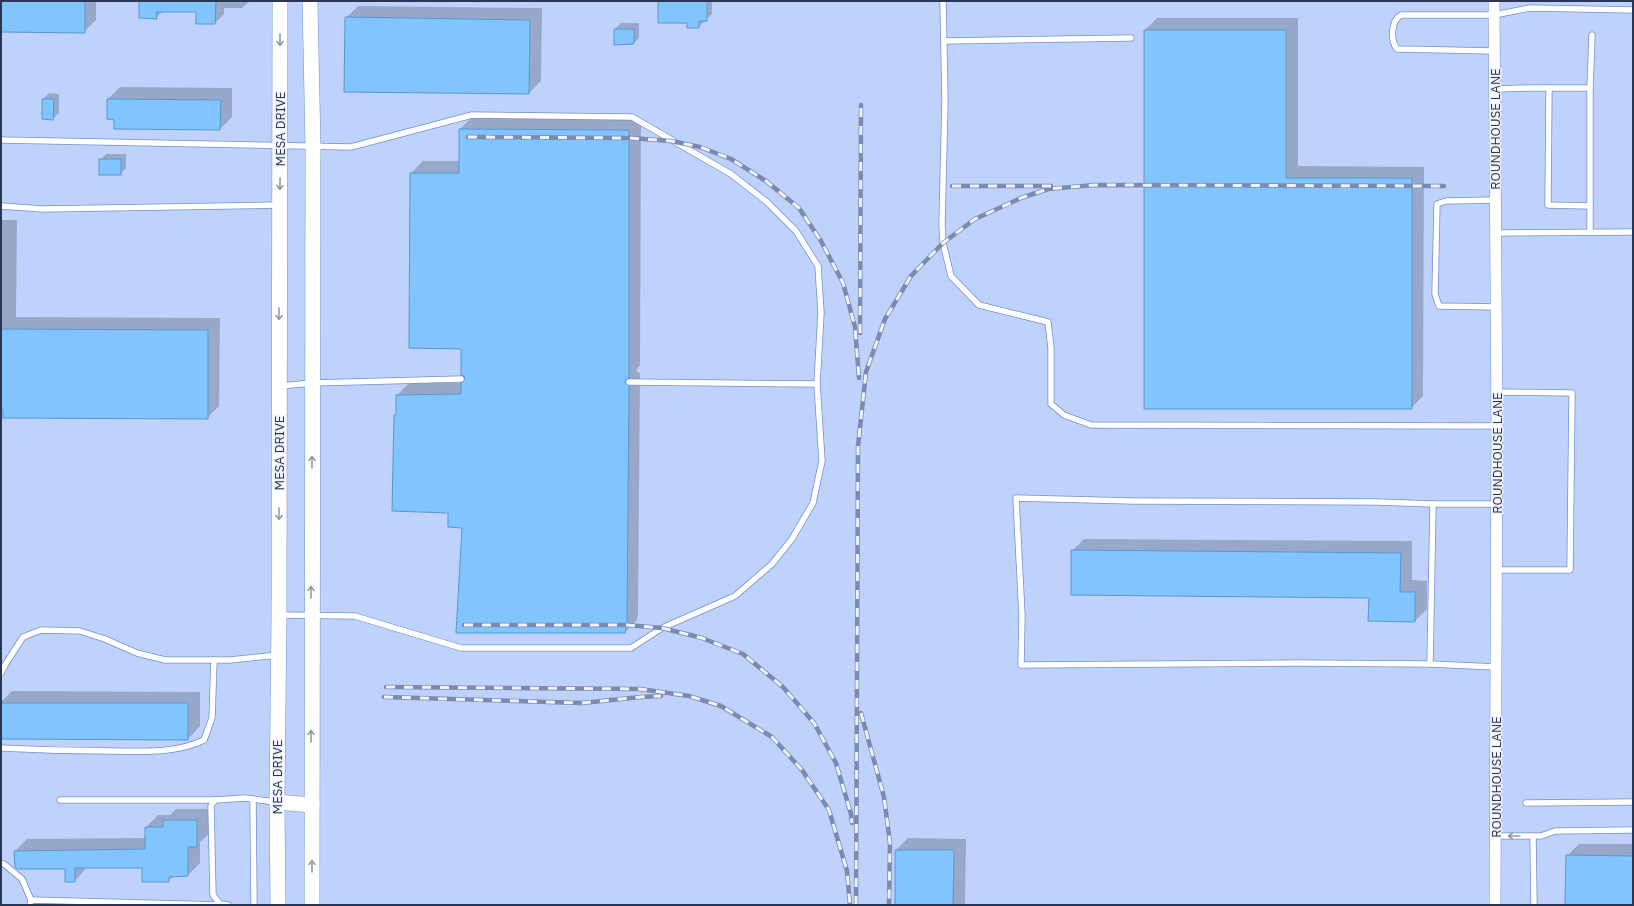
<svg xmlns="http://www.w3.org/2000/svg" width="1634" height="906" font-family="'IBM Plex Sans',sans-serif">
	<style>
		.shadow { fill: #0003 }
		.building { fill: #82c5fe; stroke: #5698ce }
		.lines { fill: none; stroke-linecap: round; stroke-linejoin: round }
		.lane-casing { stroke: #728fd2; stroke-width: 7 }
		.street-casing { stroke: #728fd2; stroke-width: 12 }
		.secondary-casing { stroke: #728fd2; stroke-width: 16 }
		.lane { stroke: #fff; stroke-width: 5.5 }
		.street { stroke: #fff; stroke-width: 11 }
		.secondary { stroke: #fff; stroke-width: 15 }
		.rail-casing { stroke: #7b8baf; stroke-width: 4.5 }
		.rail { stroke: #eff2fa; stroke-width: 3; stroke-dasharray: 9; stroke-linecap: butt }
		.oneway { stroke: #949aa9 }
		.labels { text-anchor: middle; stroke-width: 3; stroke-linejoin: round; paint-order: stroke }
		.street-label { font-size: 13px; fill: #2a3653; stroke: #eff2fa }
	</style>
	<rect width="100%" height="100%" fill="#bed2fc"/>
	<g class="shadow">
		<polygon points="1,1 96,1 96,20 84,32 1,31"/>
		<polygon points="140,1 250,1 242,8 224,8 224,14 215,23 197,11 163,11 156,18"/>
		<polygon points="659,1 712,1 712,14 699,27 688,22"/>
		<polygon points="358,6 542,8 541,81 529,93 346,18"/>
		<polygon points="1157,18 1298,18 1298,166 1424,167 1423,396 1411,408 1145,30"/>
		<polygon points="621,23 639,23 639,38 634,43 615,29"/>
		<polygon points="120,87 232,88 232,117 220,129 115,119 108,99"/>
		<polygon points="49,93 59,94 59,113 53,119 43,99"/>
		<polygon points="472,117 641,118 640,365 636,370 640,374 638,613 637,620 625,632 464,527 449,512 395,415 397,413 397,395 409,383 463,383 466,380 462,348 411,173 423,161 460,161 460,129"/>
		<polygon points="106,154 126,154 126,168 120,174 100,160"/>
		<polygon points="1,220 17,220 16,317 220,318 219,406 207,418 1,409"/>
		<polygon points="1084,539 1412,541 1412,580 1427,581 1427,609 1415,621 1370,597 1072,551"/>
		<polygon points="12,691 200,692 200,726 188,739 1,738 1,702"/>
		<polygon points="176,809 208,809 209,834 200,842 200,863 188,875 174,876 168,881 143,867 87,867 75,881 66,868 15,851 27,839 146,838 146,827 158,815 170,815"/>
		<polygon points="908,838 966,839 965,905 896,905 896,850"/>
		<polygon points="1579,844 1633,844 1633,905 1566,905 1567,856"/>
	</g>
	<g class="building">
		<polygon points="1,1 85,1 85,33 1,32"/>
		<polygon points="139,1 216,1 215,24 196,24 196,12 156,12 157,19 139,18"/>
		<polygon points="658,1 707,1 707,21 699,21 699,28 687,28 687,23 658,23"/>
		<polygon points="345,17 530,20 529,94 344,92"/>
		<polygon points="614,29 634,29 634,44 614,45"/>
		<polygon points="1144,30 1286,30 1286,178 1412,178 1412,409 1144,409"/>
		<polygon points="42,99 54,99 53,120 42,119"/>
		<polygon points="107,99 221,100 220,130 114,129 114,120 107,119"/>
		<polygon points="459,129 629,130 629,378 626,380 625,382 629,386 627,625 625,633 456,633 462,528 448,527 448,513 392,511 394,415 396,415 396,395 461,394 461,383 465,379 464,376 461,375 461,349 409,348 410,173 459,173"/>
		<rect x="99" y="159" width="22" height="16"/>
		<polygon points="1,329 208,330 208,419 3,418 3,410 1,410"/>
		<polygon points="1071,550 1401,553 1400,592 1415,592 1415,622 1368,621 1369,598 1071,595"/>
		<polygon points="1,703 188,703 188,740 1,739"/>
		<polygon points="163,820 197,820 197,847 188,847 188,876 169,877 169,882 142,882 142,868 75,868 75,882 65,882 65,869 17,869 15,867 14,851 145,849 145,827 163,827"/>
		<polygon points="895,850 954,850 953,905 895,905"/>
		<polygon points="1566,855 1633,856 1633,905 1565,905"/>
	</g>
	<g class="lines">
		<defs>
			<g id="lane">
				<polyline points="943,1 945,101 942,224 943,243 951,276 979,305 1048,322 1051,348 1051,404 1064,415 1091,425 1497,426"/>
				<polyline points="944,41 1131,38"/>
				<path d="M1494,51L1397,49C1390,40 1391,21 1401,15H1494L1530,8L1633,10"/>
				<polyline points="1549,88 1548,205 1590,206"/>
				<polyline points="1590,88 1592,35"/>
				<polyline points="1495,89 1529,88 1590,88 1590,232"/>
				<polyline points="1,140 351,147 472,115 632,117 731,174 767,202 796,231 818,266 821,313 817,384 822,461 813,503 792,539 772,564 735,596 662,628 631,648 461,648 355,616 279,615"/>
				<polyline points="1495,200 1446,201 1437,204 1435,294 1439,306 1496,307"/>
				<polyline points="1,206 43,209 279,205"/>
				<polyline points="1496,233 1633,232"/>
				<polyline points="629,382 817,384"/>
				<polyline points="280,386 312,383 461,379"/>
				<polyline points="1496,570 1570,570 1572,393 1497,392"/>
				<polyline points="1430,664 1297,663 1021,665 1022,616 1016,498 1132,501 1377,502 1433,504"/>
				<polyline points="1496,667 1430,664 1433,504 1497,504"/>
				<polyline points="1,673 5,665 23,637 41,630 80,631 105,639 137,653 165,660 230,660 278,655"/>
				<path d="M1,748C38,750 74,751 111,751C142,751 175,754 204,740L212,718L214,660"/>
				<polyline points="253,799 254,905"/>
				<polyline points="60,800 215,800"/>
				<polyline points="1526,803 1633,802"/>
				<polyline points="1495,836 1541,836 1555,831 1633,830"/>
				<polyline points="1533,836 1534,905"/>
				<polyline points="1,863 4,864 22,879 31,900"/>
				<polyline points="30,905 31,900 220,905"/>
				<polyline points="228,905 220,904 213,895 211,806 215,800 245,798 276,802"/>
			</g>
			<polyline id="street" points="1494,1 1497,426 1495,905"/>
			<g id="secondary">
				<polyline points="310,1 313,147 312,905"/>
				<polyline points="277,802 312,805"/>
				<polyline points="278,905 277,802 279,615 280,1"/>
			</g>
		</defs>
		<use href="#lane" class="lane-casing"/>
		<use href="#street" class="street-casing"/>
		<use href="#secondary" class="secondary-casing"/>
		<use href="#lane" class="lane"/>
		<use href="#street" class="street"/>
		<use href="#secondary" class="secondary"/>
		<defs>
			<g id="rail">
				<polyline points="468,137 630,138 671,141 700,147 731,159 766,181 799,208 821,241 843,283 855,327 859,378"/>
				<polyline points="952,186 1051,186"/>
				<polyline points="860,333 861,105"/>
				<polyline points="464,625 627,625 662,628 702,638 743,654 783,687 814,723 836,763 851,814 852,823"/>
				<polyline points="386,687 640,689 689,696 721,706 772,737 802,770 829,810 847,871 850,905"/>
				<polyline points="384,697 582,703 641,697 661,696"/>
				<polyline points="861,713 884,797 890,843 889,905"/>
				<polyline points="856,905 858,446 866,372 885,319 911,276 943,243 975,219 1021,198 1048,189 1095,185 1444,186"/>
			</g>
		</defs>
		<use href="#rail" class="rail-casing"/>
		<use href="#rail" class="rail"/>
	</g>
	<defs><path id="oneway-shaft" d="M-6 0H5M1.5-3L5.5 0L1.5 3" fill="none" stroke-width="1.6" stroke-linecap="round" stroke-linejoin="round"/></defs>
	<g class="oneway">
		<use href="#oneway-shaft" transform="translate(280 40) rotate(90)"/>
		<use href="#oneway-shaft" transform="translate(280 184) rotate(91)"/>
		<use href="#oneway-shaft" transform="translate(279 314) rotate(90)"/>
		<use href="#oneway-shaft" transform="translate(312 462) rotate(-90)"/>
		<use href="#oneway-shaft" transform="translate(279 514) rotate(90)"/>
		<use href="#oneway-shaft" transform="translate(311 592) rotate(-90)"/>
		<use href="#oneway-shaft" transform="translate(311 736) rotate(-90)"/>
		<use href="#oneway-shaft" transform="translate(1514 836) rotate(-180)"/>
		<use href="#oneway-shaft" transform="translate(312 866) rotate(-90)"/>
	</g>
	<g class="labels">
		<g class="street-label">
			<text transform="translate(280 129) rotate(-90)" y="5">MESA DRIVE</text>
			<text transform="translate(1495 129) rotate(-90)" y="5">ROUNDHOUSE LANE</text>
			<text transform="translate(279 453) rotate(-90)" y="5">MESA DRIVE</text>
			<text transform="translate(1497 453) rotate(-90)" y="5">ROUNDHOUSE LANE</text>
			<text transform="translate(277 777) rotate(-90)" y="5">MESA DRIVE</text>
			<text transform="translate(1496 777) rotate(-90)" y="5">ROUNDHOUSE LANE</text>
		</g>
	</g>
	<rect width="1634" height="906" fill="none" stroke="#2a3653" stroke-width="4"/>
</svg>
